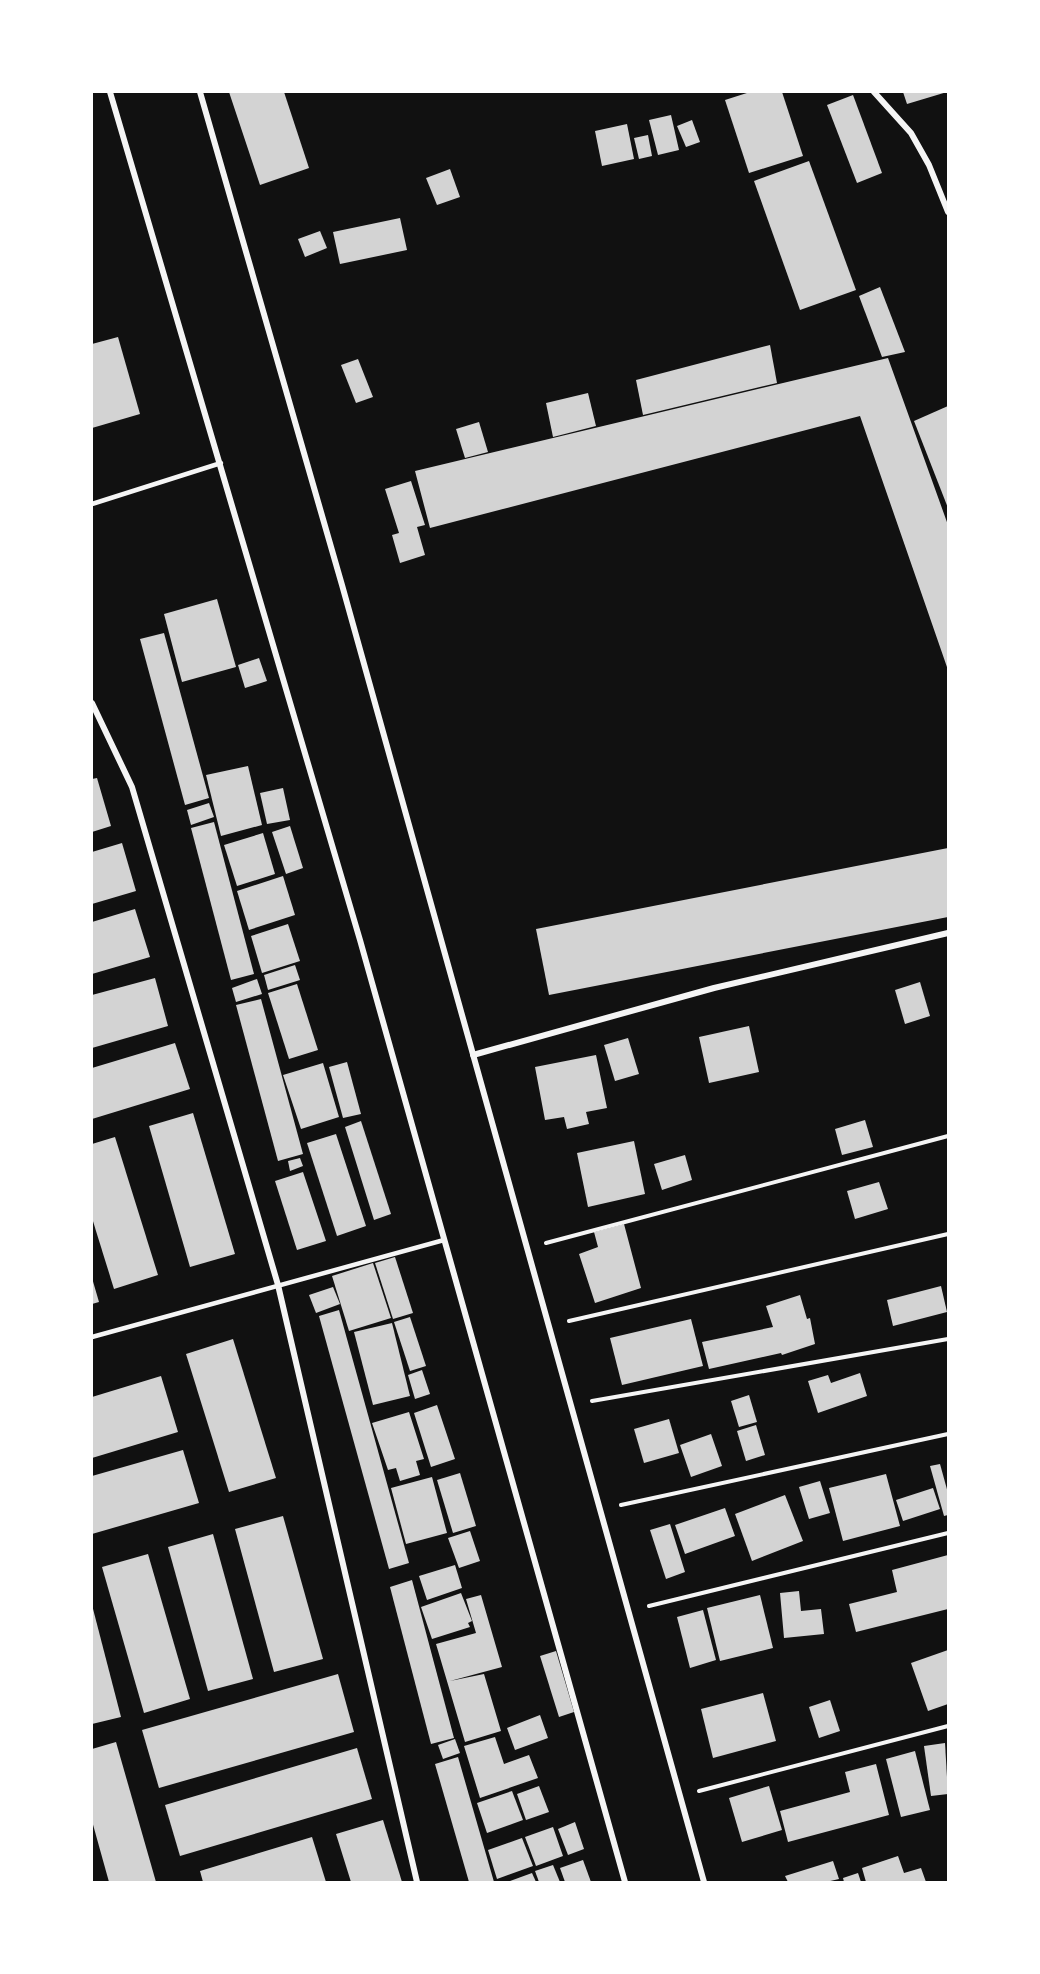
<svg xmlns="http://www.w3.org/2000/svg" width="1040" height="1974" font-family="'Roboto Condensed',sans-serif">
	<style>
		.building { fill: #d3d3d3 }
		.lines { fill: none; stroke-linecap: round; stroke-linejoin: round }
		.path { stroke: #f5f5f5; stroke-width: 4 }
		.service { stroke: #f5f5f5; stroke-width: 4.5 }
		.minor { stroke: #f5f5f5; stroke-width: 6 }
	</style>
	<rect width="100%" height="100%" fill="#111"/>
	<g class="building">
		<polygon points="229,92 284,92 309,168 260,185"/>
		<polygon points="750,92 782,92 803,156 749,173 725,100"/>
		<polygon points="903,92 947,92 907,104"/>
		<polygon points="853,95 882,173 857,183 827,105"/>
		<polygon points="671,115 679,150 658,155 649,120"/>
		<polygon points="692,120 700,142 686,147 677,126"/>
		<polygon points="627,124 634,159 602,166 595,131"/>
		<polygon points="648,135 652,156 639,159 634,138"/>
		<polygon points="809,161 856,290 800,310 754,181"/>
		<polygon points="450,169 460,197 437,205 426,178"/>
		<polygon points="400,218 407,250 340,264 333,232"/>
		<polygon points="320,231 327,248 305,257 298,239"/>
		<polygon points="880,287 905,352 882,357 859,296"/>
		<polygon points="118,337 140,414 92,428 92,344"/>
		<polygon points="770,345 777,383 643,415 636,380"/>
		<polygon points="888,358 948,525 948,670 860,416 430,528 415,471"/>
		<polygon points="358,359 373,397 356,403 341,365"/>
		<polygon points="588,393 596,426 553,437 546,403"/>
		<polygon points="948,406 948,508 914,421"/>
		<polygon points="479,422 488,452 465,458 456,429"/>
		<polygon points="411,481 425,525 417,527 425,555 400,563 392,535 399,533 385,489"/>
		<polygon points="217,599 236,667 182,682 164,614"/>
		<polygon points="164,633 209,798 185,805 140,639"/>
		<polygon points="259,658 267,681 245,688 238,665"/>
		<polygon points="248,766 262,825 221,836 206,775"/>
		<polygon points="97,778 111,826 92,832 92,779"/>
		<polygon points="283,788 290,820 267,824 260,793"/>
		<polygon points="209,803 214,817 191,825 187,810"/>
		<polygon points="214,822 254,974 231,980 191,828"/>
		<polygon points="290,826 303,868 286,874 272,832"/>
		<polygon points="263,833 275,874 237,886 224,845"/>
		<polygon points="122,843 136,891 92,904 92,852"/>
		<polygon points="948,848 948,917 549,995 536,929"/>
		<polygon points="283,876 295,915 249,930 237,891"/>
		<polygon points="135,909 150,957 92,974 92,922"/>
		<polygon points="288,924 300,961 262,973 251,936"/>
		<polygon points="295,965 300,980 268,990 264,975"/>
		<polygon points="155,978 168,1026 92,1048 92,995"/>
		<polygon points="257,979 262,994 236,1002 232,988"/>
		<polygon points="920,982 930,1016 905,1024 895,990"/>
		<polygon points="297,984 318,1050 289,1059 268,993"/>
		<polygon points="261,999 303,1154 278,1161 236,1005"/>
		<polygon points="749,1026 759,1072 709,1083 699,1037"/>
		<polygon points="628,1038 639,1074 615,1081 604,1045"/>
		<polygon points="175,1043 190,1089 92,1119 92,1068"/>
		<polygon points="596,1055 607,1108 586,1112 589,1124 567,1129 564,1117 545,1120 535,1067"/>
		<polygon points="347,1062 361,1114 343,1118 329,1067"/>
		<polygon points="323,1063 339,1117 301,1129 283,1075"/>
		<polygon points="193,1113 235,1254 190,1267 149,1126"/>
		<polygon points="865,1120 873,1147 842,1155 835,1129"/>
		<polygon points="361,1121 391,1214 374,1220 345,1127"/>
		<polygon points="336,1134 366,1226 337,1236 307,1143"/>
		<polygon points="115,1137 158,1275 114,1289 92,1218 92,1144"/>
		<polygon points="634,1141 645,1194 588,1207 577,1153"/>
		<polygon points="685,1155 692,1180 662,1190 654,1164"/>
		<polygon points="300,1158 303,1166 290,1171 288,1161"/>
		<polygon points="303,1172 326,1241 297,1250 275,1181"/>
		<polygon points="879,1182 888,1209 855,1219 847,1191"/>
		<polygon points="624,1224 641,1288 595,1303 579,1254 598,1247 594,1232"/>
		<polygon points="395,1257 413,1313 393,1319 375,1263"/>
		<polygon points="373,1263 391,1318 349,1331 332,1276"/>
		<polygon points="92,1278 99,1302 92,1304"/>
		<polygon points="941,1286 947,1312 893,1326 887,1300"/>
		<polygon points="333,1287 340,1304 316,1313 309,1295"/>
		<polygon points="800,1295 807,1319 810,1318 815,1344 782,1355 781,1353 709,1369 702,1342 773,1327 766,1306"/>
		<polygon points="339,1310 409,1563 389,1569 319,1316"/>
		<polygon points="410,1317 426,1366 410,1371 394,1322"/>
		<polygon points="691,1319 703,1366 622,1385 610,1338"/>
		<polygon points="392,1323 410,1396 373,1405 354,1332"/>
		<polygon points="233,1339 276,1478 229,1492 186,1354"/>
		<polygon points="422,1370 430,1394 415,1399 408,1375"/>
		<polygon points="860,1373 867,1396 818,1413 808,1381 828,1375 831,1383"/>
		<polygon points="161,1376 178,1432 92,1458 92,1397"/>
		<polygon points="749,1395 757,1422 739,1427 731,1401"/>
		<polygon points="437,1405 455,1459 431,1467 414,1413"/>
		<polygon points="409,1412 424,1459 416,1461 420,1475 400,1481 396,1468 388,1470 372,1423"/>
		<polygon points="669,1419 679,1453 644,1463 634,1429"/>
		<polygon points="756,1425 765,1455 746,1461 737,1431"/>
		<polygon points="711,1434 722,1466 691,1477 680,1445"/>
		<polygon points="183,1450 199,1503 92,1534 92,1476"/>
		<polygon points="940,1464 948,1493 948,1515 944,1516 930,1466"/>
		<polygon points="460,1473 476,1526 453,1533 437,1480"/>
		<polygon points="886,1474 900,1526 843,1541 829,1488"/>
		<polygon points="432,1477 447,1533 406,1544 391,1488"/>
		<polygon points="820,1481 830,1513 809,1519 799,1487"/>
		<polygon points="933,1488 940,1509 903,1521 896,1500"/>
		<polygon points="785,1495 803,1541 752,1561 735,1514"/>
		<polygon points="725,1508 735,1536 685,1554 675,1525"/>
		<polygon points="283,1516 323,1659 274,1672 235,1529"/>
		<polygon points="670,1524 685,1572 666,1579 650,1530"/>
		<polygon points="470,1531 480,1561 459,1568 448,1538"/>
		<polygon points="213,1534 253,1679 208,1691 168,1547"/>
		<polygon points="148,1554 190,1699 144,1713 102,1567"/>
		<polygon points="948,1555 948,1609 856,1632 849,1604 897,1592 892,1570"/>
		<polygon points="455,1565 462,1588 427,1600 419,1576"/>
		<polygon points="412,1580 454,1738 431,1744 390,1587"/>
		<polygon points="799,1591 801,1611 821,1609 824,1634 784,1638 780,1593"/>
		<polygon points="461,1593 472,1621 468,1623 470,1627 432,1639 421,1607"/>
		<polygon points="481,1595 502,1667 450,1681 484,1674 501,1731 465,1742 436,1644 476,1633 466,1599"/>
		<polygon points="760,1595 773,1648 720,1661 707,1608"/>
		<polygon points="92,1605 121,1717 92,1724"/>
		<polygon points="703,1610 716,1660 690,1668 677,1617"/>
		<polygon points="948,1650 948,1704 928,1711 911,1663"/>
		<polygon points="556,1651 574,1712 559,1717 540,1656"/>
		<polygon points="338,1674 354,1732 159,1788 142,1730"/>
		<polygon points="763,1693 776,1741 713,1758 701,1709"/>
		<polygon points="830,1700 840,1731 819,1738 809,1707"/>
		<polygon points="540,1715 548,1738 515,1750 507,1728"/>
		<polygon points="495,1737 504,1764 529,1755 538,1778 480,1798 464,1746"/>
		<polygon points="455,1739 460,1753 443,1759 438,1745"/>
		<polygon points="116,1742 156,1882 109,1882 92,1821 92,1749"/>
		<polygon points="945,1743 948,1794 931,1796 924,1746"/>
		<polygon points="357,1748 372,1799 180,1856 165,1805"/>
		<polygon points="915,1751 930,1810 901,1817 886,1759"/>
		<polygon points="458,1757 494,1882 469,1882 435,1764"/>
		<polygon points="876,1764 889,1815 788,1842 780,1811 850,1792 845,1772"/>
		<polygon points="539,1786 549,1812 526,1820 517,1794"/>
		<polygon points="769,1786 782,1830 742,1842 729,1798"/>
		<polygon points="512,1791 523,1820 487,1833 477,1803"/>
		<polygon points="383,1820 402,1882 351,1882 336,1834"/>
		<polygon points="575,1822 584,1849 568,1855 558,1829"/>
		<polygon points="553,1827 563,1856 536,1866 525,1837"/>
		<polygon points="312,1837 326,1882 203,1882 200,1871"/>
		<polygon points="522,1838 533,1866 497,1879 488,1850"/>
		<polygon points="898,1856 904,1873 921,1868 926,1882 866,1882 862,1868"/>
		<polygon points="583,1860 591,1882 565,1882 560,1868"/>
		<polygon points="833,1861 839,1879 826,1882 788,1882 785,1876"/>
		<polygon points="553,1865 560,1882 539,1882 535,1871"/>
		<polygon points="532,1873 536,1882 507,1882"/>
		<polygon points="858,1873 861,1882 844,1882 843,1878"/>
	</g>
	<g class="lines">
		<g class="path">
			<polyline points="546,1243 948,1136"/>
			<polyline points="569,1321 948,1234"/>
			<polyline points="592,1401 948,1339"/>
			<polyline points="621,1505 948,1434"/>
			<polyline points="649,1606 948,1533"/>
			<polyline points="699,1791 948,1726"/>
		</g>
		<g class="service">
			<polyline points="92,504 221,463"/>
			<polyline points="92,1337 444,1240"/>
		</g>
		<g class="minor">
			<polyline points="110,92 360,940 625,1882"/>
			<polyline points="200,92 342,585 704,1882"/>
			<polyline points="874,92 911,133 929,165 948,212"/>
			<polyline points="92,703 132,787 278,1285 417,1882"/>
			<polyline points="473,1055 714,988 948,933"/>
		</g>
	</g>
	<rect width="1040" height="1974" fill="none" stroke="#ffffff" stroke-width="186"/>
</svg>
